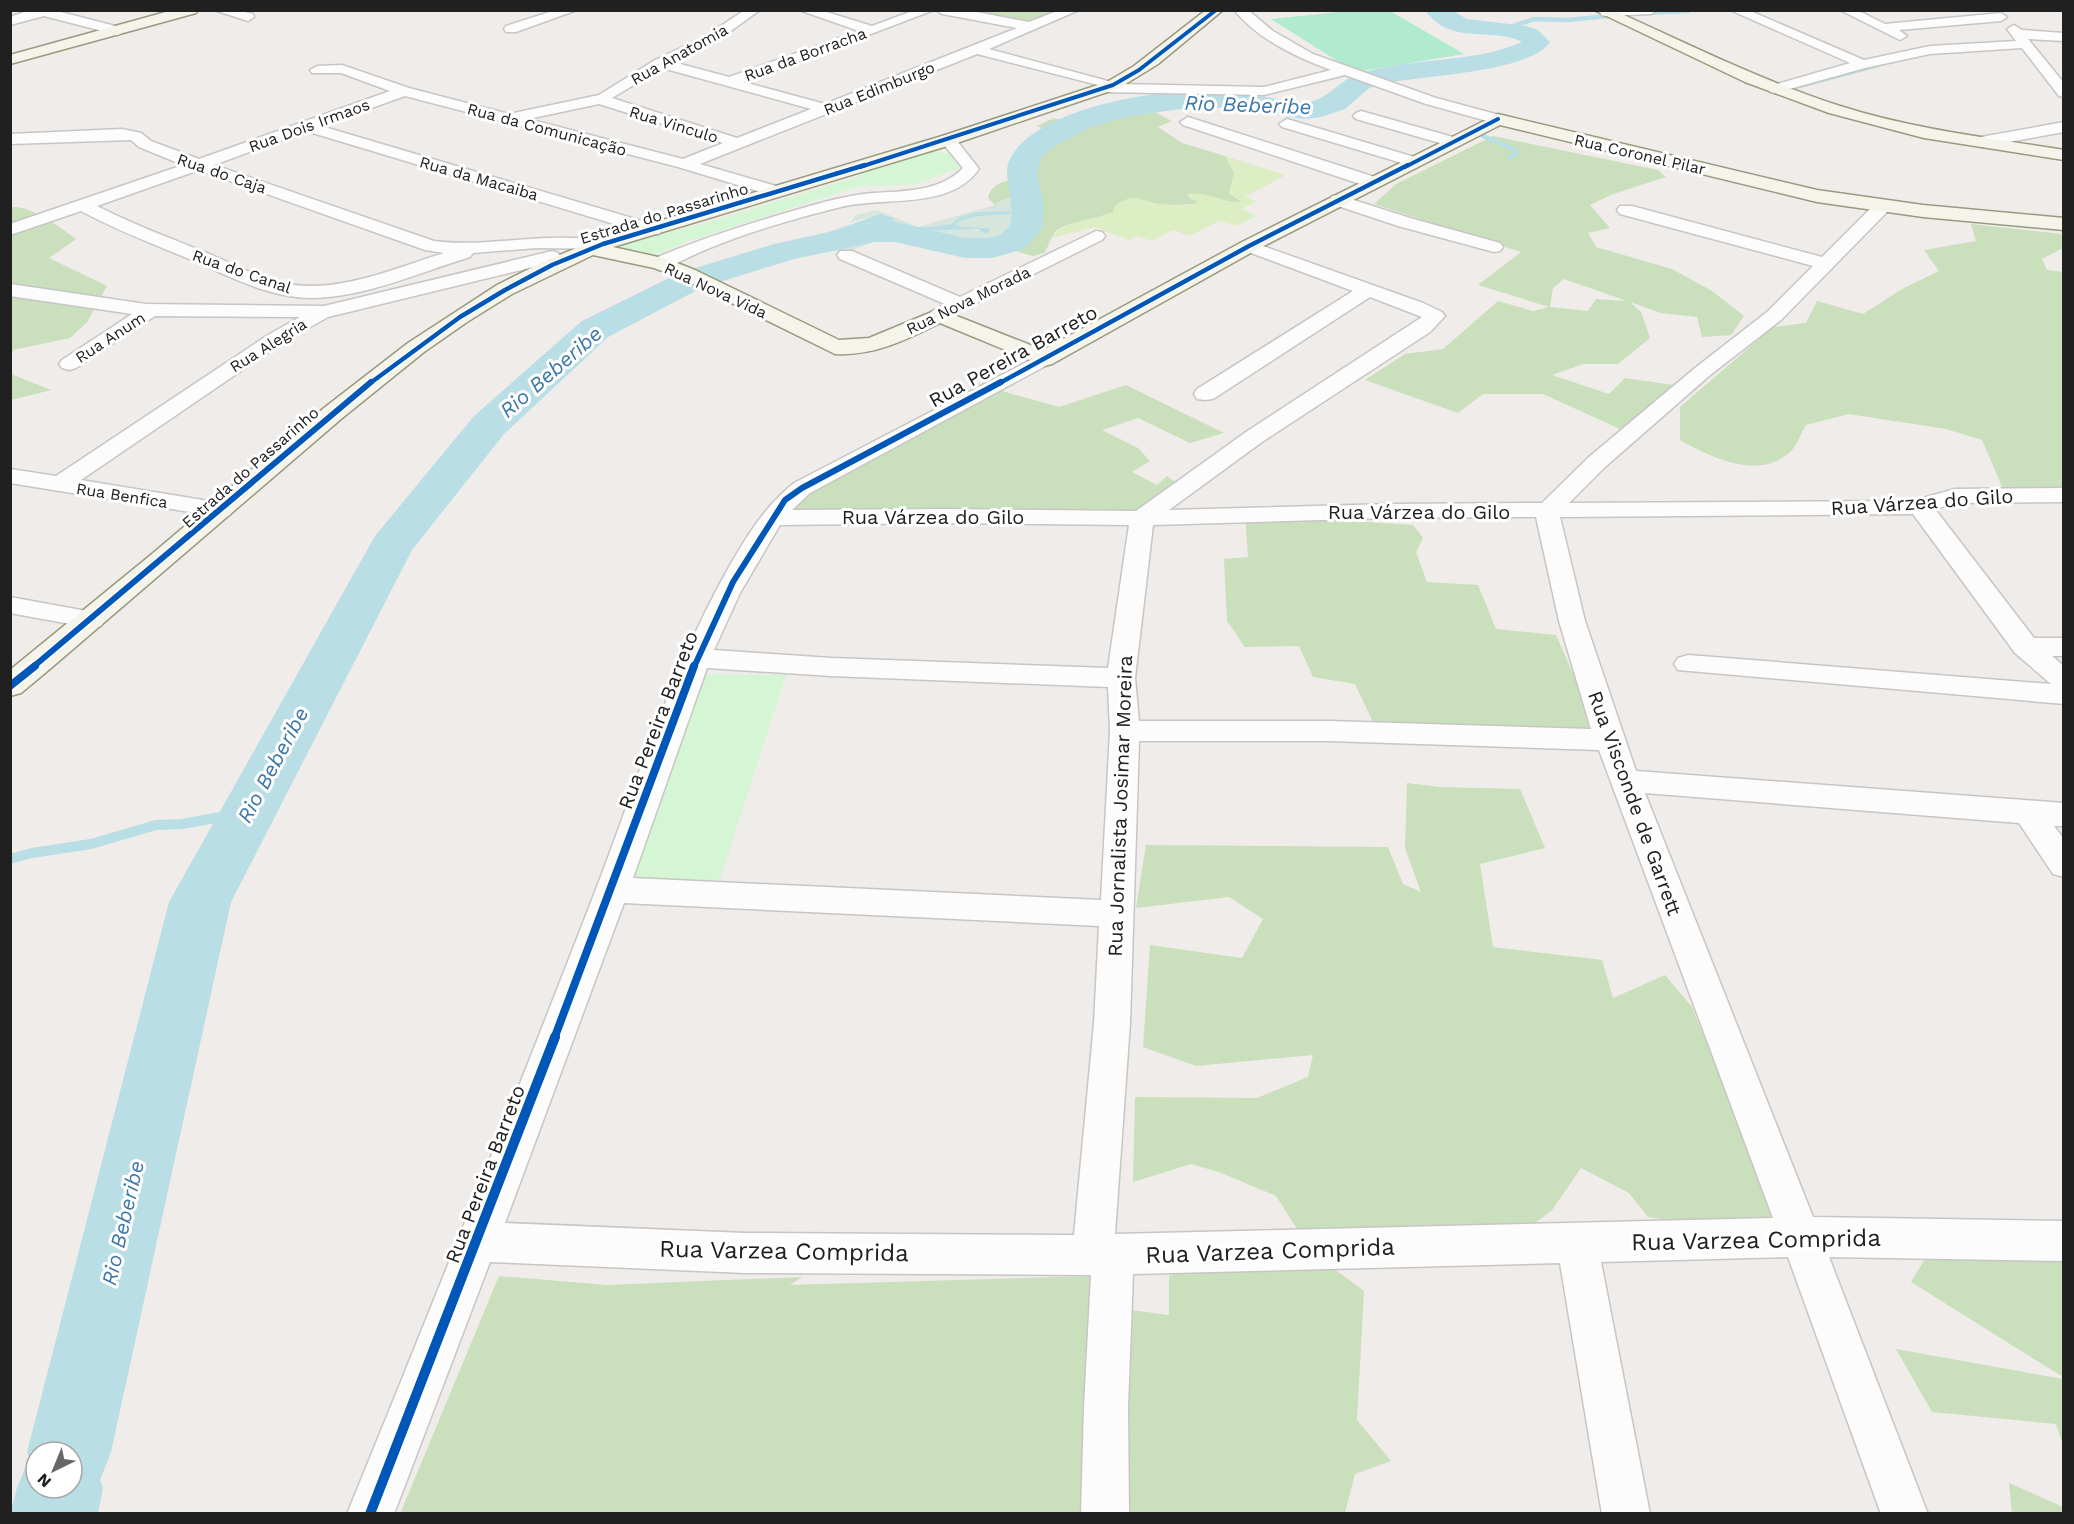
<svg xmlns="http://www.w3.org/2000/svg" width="2074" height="1524" font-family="'Work Sans',sans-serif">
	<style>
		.grass { fill: #ddeec5 }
		.forest { fill: #cadfbc; fill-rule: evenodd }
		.wetland { fill: #d6e6dc }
		.park { fill: #d5f6d4 }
		.pitch { fill: #b0eacf }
		.water { fill: #b9dee5 }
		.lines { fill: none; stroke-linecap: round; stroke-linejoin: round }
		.stream-far1 { stroke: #b9dee5; stroke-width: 4.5 }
		.stream { stroke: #b9dee5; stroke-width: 10 }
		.river { fill: #b9dee5; fill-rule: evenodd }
		.street-casing { stroke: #c7c6c5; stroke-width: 3 }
		.secondary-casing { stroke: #999a7f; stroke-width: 3 }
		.street { fill: #fdfcfc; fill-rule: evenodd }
		.secondary { fill: #f5f4eb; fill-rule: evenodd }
		.cycleway-far4-casing { stroke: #fff; stroke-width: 5 }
		.cycleway-far3-casing { stroke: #fff; stroke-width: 7 }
		.cycleway-far2-casing { stroke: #fff; stroke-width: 9 }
		.cycleway-far1-casing { stroke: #fff; stroke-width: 12 }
		.cycleway-casing { stroke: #fff; stroke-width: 14 }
		.cycleway-far4 { stroke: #0057b8; stroke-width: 4 }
		.cycleway-far3 { stroke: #0057b8; stroke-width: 4.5 }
		.cycleway-far2 { stroke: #0057b8; stroke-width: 6 }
		.cycleway-far1 { stroke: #0057b8; stroke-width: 8 }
		.cycleway { stroke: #0057b8; stroke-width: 10 }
		.labels { text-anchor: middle; stroke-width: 6; stroke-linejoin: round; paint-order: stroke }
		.far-street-label { font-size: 16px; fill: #202020; stroke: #fff }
		.street-label { font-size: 20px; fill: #202020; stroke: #fff }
		.water-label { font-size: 21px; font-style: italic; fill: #3d78aa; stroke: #fff }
		.near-street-label { font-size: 24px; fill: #202020; stroke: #fff }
	</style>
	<rect width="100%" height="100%" fill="#efece9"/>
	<path class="grass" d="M1225,156L1286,175L1245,197L1256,201L1242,209L1257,216L1237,226L1219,221L1190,236L1173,230L1152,241L1137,236L1130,240L1094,227L1052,238C1059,222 1097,220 1113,212L1115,206C1120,202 1125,198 1132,197C1148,195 1181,214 1197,201L1190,199L1187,194L1198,192L1237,198L1229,193L1234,173Z"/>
	<g class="forest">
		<polygon points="989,10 1068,11 1025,24 981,14"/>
		<path d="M1135,102L1172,121L1158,127L1182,143L1225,156L1234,173L1229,193L1241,202C1222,203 1207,191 1187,194L1190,199L1198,201L1194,204C1182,205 1171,205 1160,204C1139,201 1135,191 1115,206L1113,212C1100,218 1063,223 1055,232C1051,237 1049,246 1044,253L1033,256L1012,250L1032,235L1035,211C1020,200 1013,192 995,205L988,198C991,185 1001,182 1013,179L1015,169L1014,152C1023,143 1035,139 1043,129L1037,126L1054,118L1066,122L1080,114Z"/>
		<path d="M1493,136L1658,170L1666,177L1613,194L1590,205L1610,228L1588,233L1596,247L1672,269L1712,291L1744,316L1731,335L1702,337L1697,317L1661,313L1630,302L1641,312L1650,338L1618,364H1583L1552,375L1609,394L1625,378L1674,385L1620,429L1543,394H1483L1458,413L1365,380L1405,354L1443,349L1498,301L1533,311L1549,307L1478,285L1521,252L1374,204L1396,184ZM1564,279L1624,300V301L1596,299L1588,311L1550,307L1553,288Z"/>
		<path d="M11,207C33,206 58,226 76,239L49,258L107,286L87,322L70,338L13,350L11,358Z"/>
		<path d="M1971,224L2062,234L2063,248L2042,259L2047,270L2063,272V489H2003L1982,440L1946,429L1849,414L1806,425C1801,433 1798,443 1792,450C1761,482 1712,458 1680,440V407L1773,327L1806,323L1817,301L1863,314L1902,289L1939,271L1924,250L1976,241Z"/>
		<polygon points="10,374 11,374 51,390 11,400"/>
		<polygon points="1126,385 1224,433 1190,443 1138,418 1102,430 1138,448 1150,461 1132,472 1157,485 1167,476 1183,488 1138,511 796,509 806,494 998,390 1059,407"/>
		<polygon points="1245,514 1413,525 1423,538 1416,552 1427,582 1478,585 1496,629 1556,635 1578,685 1590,732 1373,722 1355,684 1313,677 1299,646 1245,647 1227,621 1224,559 1248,557"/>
		<polygon points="1407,783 1440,787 1520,789 1545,848 1480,864 1493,947 1602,960 1613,998 1665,975 1692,1007 1785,1238 1648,1217 1629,1193 1581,1168 1552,1210 1529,1228 1301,1235 1276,1196 1219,1172 1191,1164 1133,1182 1135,1097 1257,1098 1308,1077 1313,1055 1196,1066 1143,1047 1150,945 1242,958 1263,919 1229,897 1136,908 1146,845 1388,847 1403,884 1421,892 1405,848"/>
		<polygon points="2063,1247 2063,1377 1911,1282 1926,1257"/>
		<polygon points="1307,1249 1364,1291 1357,1420 1391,1461 1355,1474 1345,1513 1123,1514 1123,1309 1169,1315 1169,1276 1227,1252"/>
		<polygon points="499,1276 607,1285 802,1277 790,1285 1093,1276 1081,1513 400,1514"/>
		<polygon points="1896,1349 2063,1379 2063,1446 2056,1424 1932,1412"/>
		<polygon points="2009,1483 2063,1507 2063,1513 2012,1513"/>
	</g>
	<path class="wetland" d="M1010,197L1015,198L1035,211C1041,232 1027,238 1012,250L1001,247L987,252L972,246L949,251L891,235L850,251L818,250L772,257L799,244H808L842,233L854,231L874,222L905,225L915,231L965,229L983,231L988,228L960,227L954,224C973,214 992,214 1014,213L1015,203L1010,206L1013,211L977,212L959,217L952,224L932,227H916L892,221L889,216L881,214L855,221L838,230L774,249L748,260L735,261L723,267H713L729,260L748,256L834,230L851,223L855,215L877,210L918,227L995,205Z"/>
	<g class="park">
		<polygon points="930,151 953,154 962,167 912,185 860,186 689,241 660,253 642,256 622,250 622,244 703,224 860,176 869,168"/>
		<polygon points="701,674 786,675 719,882 634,877"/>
	</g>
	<polygon class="pitch" points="1349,11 1390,11 1464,54 1355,72 1271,19"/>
	<path class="water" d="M1011,201L1015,203L1014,213C993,217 974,213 955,224L960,227L988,228L990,231L987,234L977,229L915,231L905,225H891L882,222L868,223L854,231L842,233C836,241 824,246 814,248L808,244H799L787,252L716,277L707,273L717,267L821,236L874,216L881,214L894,218L892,221L916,227H932L952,224L959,217L977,212L1012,211L1010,205Z"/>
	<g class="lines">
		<g class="stream-far1">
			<polyline points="1644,13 1688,11"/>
			<polyline points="1499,31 1534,19 1568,20 1618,15"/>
			<polyline points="1788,89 1878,65"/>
			<polyline points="1483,136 1514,149 1517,153 1510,158"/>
		</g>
		<polyline class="stream" points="10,859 32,853 91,844 156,825 182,824 248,812"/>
		<path class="river" d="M1425,10H1451L1467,19L1526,26L1538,30L1550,42C1529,74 1415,75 1377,85L1368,89L1345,109L1321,117L1305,119L1223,108L1195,107L1130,116L1091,127L1051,148L1041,158L1037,174L1044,206L1042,229L1024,249L992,258H965L895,242H875L794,259L703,287L608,337L504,434L412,550L231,902L111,1452L100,1480L103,1488L98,1514H10L17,1488L29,1458L27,1452L169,902L375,536L474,416L582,321L679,273L774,244L875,222H895L965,238H990L1000,235L1010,226C1011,219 1013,211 1012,204C1010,188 1003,174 1010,159C1036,108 1154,90 1205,91C1239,91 1272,99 1305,103C1329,100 1339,79 1361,73C1413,57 1471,64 1522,42C1493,26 1450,47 1425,10ZM36,1452H72V1488H36Z"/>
		<defs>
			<g id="street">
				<polygon points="30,10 53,10 123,28 125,31 118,35 44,16 10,25 10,17"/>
				<polygon points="214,10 237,10 253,14 254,17 248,21"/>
				<polygon points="556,10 577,10 516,32 506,32 504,29 506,26"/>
				<path d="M745,10H760L714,43L673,62L729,77L859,31L799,10H820L872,26L915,10H934L744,82L825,104L1017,28L942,14L936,10H966L1029,22L1060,10H1079L989,49L1119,84L1264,87L1331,70C1296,57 1259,40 1234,10H1248L1273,31L1313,54L1436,98L1503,116L1506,119L1498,124L1426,104L1345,75L1264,95L1103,92L1098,91L1096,88L1098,85L977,54L700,164L783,188L785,192L777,197L678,167L405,96L321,126L659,226L662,230L659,234H647L306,131L214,165L434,241C480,247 526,236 573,238C585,238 598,237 609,240L612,244L609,248L603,249L537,248L473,253L470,257C421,272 363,298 311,298C270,298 231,277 194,261C156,245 118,231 81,211L10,235V224L183,165L139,147L131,140L10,144V134L122,129L141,133L151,141L199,159L390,91L341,73H312L310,70L317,66L342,65L409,88L509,114L599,95L655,60L704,37ZM662,68L811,109L737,138L612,98ZM599,104L723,143L683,159L528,119ZM199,170L425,250L444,253C402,266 356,286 311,286C274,286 240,267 207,253C170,238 132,224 97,206Z"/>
				<polygon points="1600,10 1657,10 1651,14 1605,16 1601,15"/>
				<polygon points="1730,10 1748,10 1864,60 1930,46 2016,41 2007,29 2014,25 2022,30 2064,33 2064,41 2028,39 2064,83 2064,97 2059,96 2022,48 1930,54 1865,68 1775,93 1770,92 1768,89 1770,86 1850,63"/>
				<polygon points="1840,10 1857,10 1885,24 2001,13 2007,17 2001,21 1899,30 1907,36 1900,40"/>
				<polygon points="1361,111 1460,139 1462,142 1454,147 1356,119 1353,116 1356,113"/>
				<polygon points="1188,117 1381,179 1383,183 1375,188 1369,187 1183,125 1180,122"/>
				<polygon points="1287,119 1421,159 1423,162 1415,167 1282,127 1279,124"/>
				<polygon points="2064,122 2064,132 1981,147 1973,142 1981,137"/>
				<path d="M948,135L954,137L979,169C949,211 885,196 841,207C796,218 738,235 696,254C684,259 668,270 653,267L651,263L653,259C695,241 736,228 779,215C810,206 840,196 872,193C903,191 940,192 963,168L940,140Z"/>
				<polygon points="1338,195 1410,218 1500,243 1503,247 1500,251 1494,252 1398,226 1332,204 1329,200 1332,196"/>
				<path d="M1883,201L1889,202L1892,206L1889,210L1781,320L1709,376L1605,467L1569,503L1890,501L1919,499L1955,489L2064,488V502L1956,503L1935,509L2034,638H2064V656H2052L2064,666V704L1678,670L1674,664L1678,658L1688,655L2051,684L2015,653L1913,514L1560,517L1585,621L1636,771L2064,803V826H2054L2064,839V877L2053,874L2019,823L1645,793L1813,1217L2064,1221V1261L1829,1257L1928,1514H1881L1788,1257L1601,1262L1650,1514H1602L1560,1263L1133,1274L1128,1407L1129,1514H1081L1084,1407L1091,1275L745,1273L490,1262L394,1514H347C431,1309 513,1103 593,897C636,786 670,671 729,567C747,536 765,506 794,483L1044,353L1051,355L1054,359L1051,363L810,493L792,510L946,509L1136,511L1246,432L1422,317L1370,297L1213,399L1205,400L1197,399L1194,394L1197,389L1353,291L1243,250L1240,246L1243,242L1249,241L1423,303L1442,312L1445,316L1430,332L1262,442L1169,510L1390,504L1542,503L1589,457L1695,368L1767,312L1813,266L1620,214L1617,210L1620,206H1632L1822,257L1877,202ZM1536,517L1559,621L1591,729L1329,721H1139L1135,678L1153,525L1390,518ZM946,523L1129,525L1108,668L831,658L714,650L740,593L780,525ZM707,668L831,676L1108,687L1110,731L1101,900L633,878ZM1139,741H1329L1599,750L1773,1218L1115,1234L1130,1023ZM624,903L1099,926L1094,1023L1074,1235L745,1233L505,1223Z"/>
				<polygon points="1096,231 1102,232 1105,236 1102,240 939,321 932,319 929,315 932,311 945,304 840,259 837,255 840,251 852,251 960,297"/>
				<polygon points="552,251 558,253 561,257 558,261 328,317 282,343 81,480 221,503 230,505 233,510 230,515 221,517 10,483 10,469 56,476 268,335 300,317 155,316 76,368 69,370 62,368 59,364 62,360 132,314 10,296 10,284 146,304 324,306"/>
				<polygon points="10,597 92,612 101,614 105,620 101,626 92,628 10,613"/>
			</g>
			<g id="secondary">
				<polygon points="173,10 198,10 196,13 10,64 10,55"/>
				<path d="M1206,10H1223L1158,64L1119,88L954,144L613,247L667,259L695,270L839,340L869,338L939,309L1043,350L1242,242L1498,114L1817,190L1923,205L2064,218V230L1923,217L1817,202L1500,125L1256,250L1052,364L1044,366L940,323C906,340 874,356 835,354L681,278L654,268L593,255L512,294L467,322L424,352L341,419L51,668L21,693L10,696V670L152,554L324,408L408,343L497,285L545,261L596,240L942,136L1107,82L1134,66Z"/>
				<path d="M1594,10H1613C1688,44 1762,81 1840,106C1912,129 1989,138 2064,150V160L1924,138L1829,113L1745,82Z"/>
			</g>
		</defs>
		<use href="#street" class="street-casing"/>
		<use href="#secondary" class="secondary-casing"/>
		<use href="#street" class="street"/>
		<use href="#secondary" class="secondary"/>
		<defs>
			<g id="cycleway-far4">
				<polyline points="860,167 1113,85 1139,70 1216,10"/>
				<polyline points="1405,167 1498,119"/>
			</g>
			<g id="cycleway-far3">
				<polyline points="369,384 460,317 505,290 552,265 603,244 865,165"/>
				<polyline points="998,384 1249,246 1408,165"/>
			</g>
			<g id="cycleway-far2">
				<polyline points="33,667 371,382"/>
				<polyline points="694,667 733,582 785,500 802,488 1001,382"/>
			</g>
			<g id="cycleway-far1">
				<polyline points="10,686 35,666"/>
				<polyline points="554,1039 694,666"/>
			</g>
			<polyline id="cycleway" points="370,1514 555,1037"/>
		</defs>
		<use href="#cycleway-far4" class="cycleway-far4-casing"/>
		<use href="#cycleway-far3" class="cycleway-far3-casing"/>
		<use href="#cycleway-far2" class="cycleway-far2-casing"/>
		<use href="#cycleway-far1" class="cycleway-far1-casing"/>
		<use href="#cycleway" class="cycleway-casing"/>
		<use href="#cycleway-far4" class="cycleway-far4"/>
		<use href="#cycleway-far3" class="cycleway-far3"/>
		<use href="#cycleway-far2" class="cycleway-far2"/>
		<use href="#cycleway-far1" class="cycleway-far1"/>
		<use href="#cycleway" class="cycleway"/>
	</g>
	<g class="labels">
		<g class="far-street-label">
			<text transform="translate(679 54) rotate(-29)" y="6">Rua Anatomia</text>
			<text transform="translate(805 54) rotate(-20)" y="6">Rua da Borracha</text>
			<text transform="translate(879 88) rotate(-22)" y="6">Rua Edimburgo</text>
			<text transform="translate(674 124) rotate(17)" y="6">Rua Vinculo</text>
			<text transform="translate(309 125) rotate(-20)" y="6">Rua Dois Irmaos</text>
			<text transform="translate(547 129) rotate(15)" y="6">Rua da Comunicação</text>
			<text transform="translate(1640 154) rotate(13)" y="6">Rua Coronel Pilar</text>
			<text transform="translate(222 173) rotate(19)" y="6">Rua do Caja</text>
			<text transform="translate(479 178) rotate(16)" y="6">Rua da Macaiba</text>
			<text transform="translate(664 213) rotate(-17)" y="6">Estrada do Passarinho</text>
			<text transform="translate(242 271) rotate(19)" y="6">Rua do Canal</text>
			<text transform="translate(716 290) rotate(25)" y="6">Rua Nova Vida</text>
			<text transform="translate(968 300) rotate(-26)" y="6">Rua Nova Morada</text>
			<text transform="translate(110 337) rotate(-33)" y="6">Rua Anum</text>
			<text transform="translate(268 345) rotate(-32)" y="6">Rua Alegria</text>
			<text transform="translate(250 467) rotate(-41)" y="6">Estrada do Passarinho</text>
			<text transform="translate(122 495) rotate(9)" y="6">Rua Benfica</text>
		</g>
		<g class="street-label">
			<text transform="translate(1013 356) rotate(-29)" y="7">Rua Pereira Barreto</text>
			<text transform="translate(1922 502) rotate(-4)" y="7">Rua Várzea do Gilo</text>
			<text x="1419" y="519">Rua Várzea do Gilo</text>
			<text x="933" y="524">Rua Várzea do Gilo</text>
			<text transform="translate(658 720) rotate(-69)" y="7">Rua Pereira Barreto</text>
			<text transform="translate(1635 803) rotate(70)" y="7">Rua Visconde de Garrett</text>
			<text transform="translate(1120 806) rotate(-88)" y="7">Rua Jornalista Josimar Moreira</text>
			<text transform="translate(485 1174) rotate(-69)" y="7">Rua Pereira Barreto</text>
		</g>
		<g class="water-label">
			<text transform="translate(1248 105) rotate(2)" y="7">Rio Beberibe</text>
			<text transform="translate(551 372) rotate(-41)" y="7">Rio Beberibe</text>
			<text transform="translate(273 765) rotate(-62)" y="7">Rio Beberibe</text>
			<text transform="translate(123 1223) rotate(-77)" y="7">Rio Beberibe</text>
		</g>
		<g class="near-street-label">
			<text transform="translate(1756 1240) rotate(-1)" y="8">Rua Varzea Comprida</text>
			<text transform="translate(784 1251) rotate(1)" y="8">Rua Varzea Comprida</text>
			<text transform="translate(1270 1251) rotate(-2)" y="8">Rua Varzea Comprida</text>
		</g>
	</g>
	<rect width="2074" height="1524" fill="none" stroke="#202020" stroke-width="24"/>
	<g transform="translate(54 1470) rotate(223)"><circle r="28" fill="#ffffff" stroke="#a6a6a6" stroke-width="1.5"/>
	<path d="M0-4.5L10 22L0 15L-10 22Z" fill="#686766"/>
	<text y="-9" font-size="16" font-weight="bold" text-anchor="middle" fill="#202020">N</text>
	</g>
</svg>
